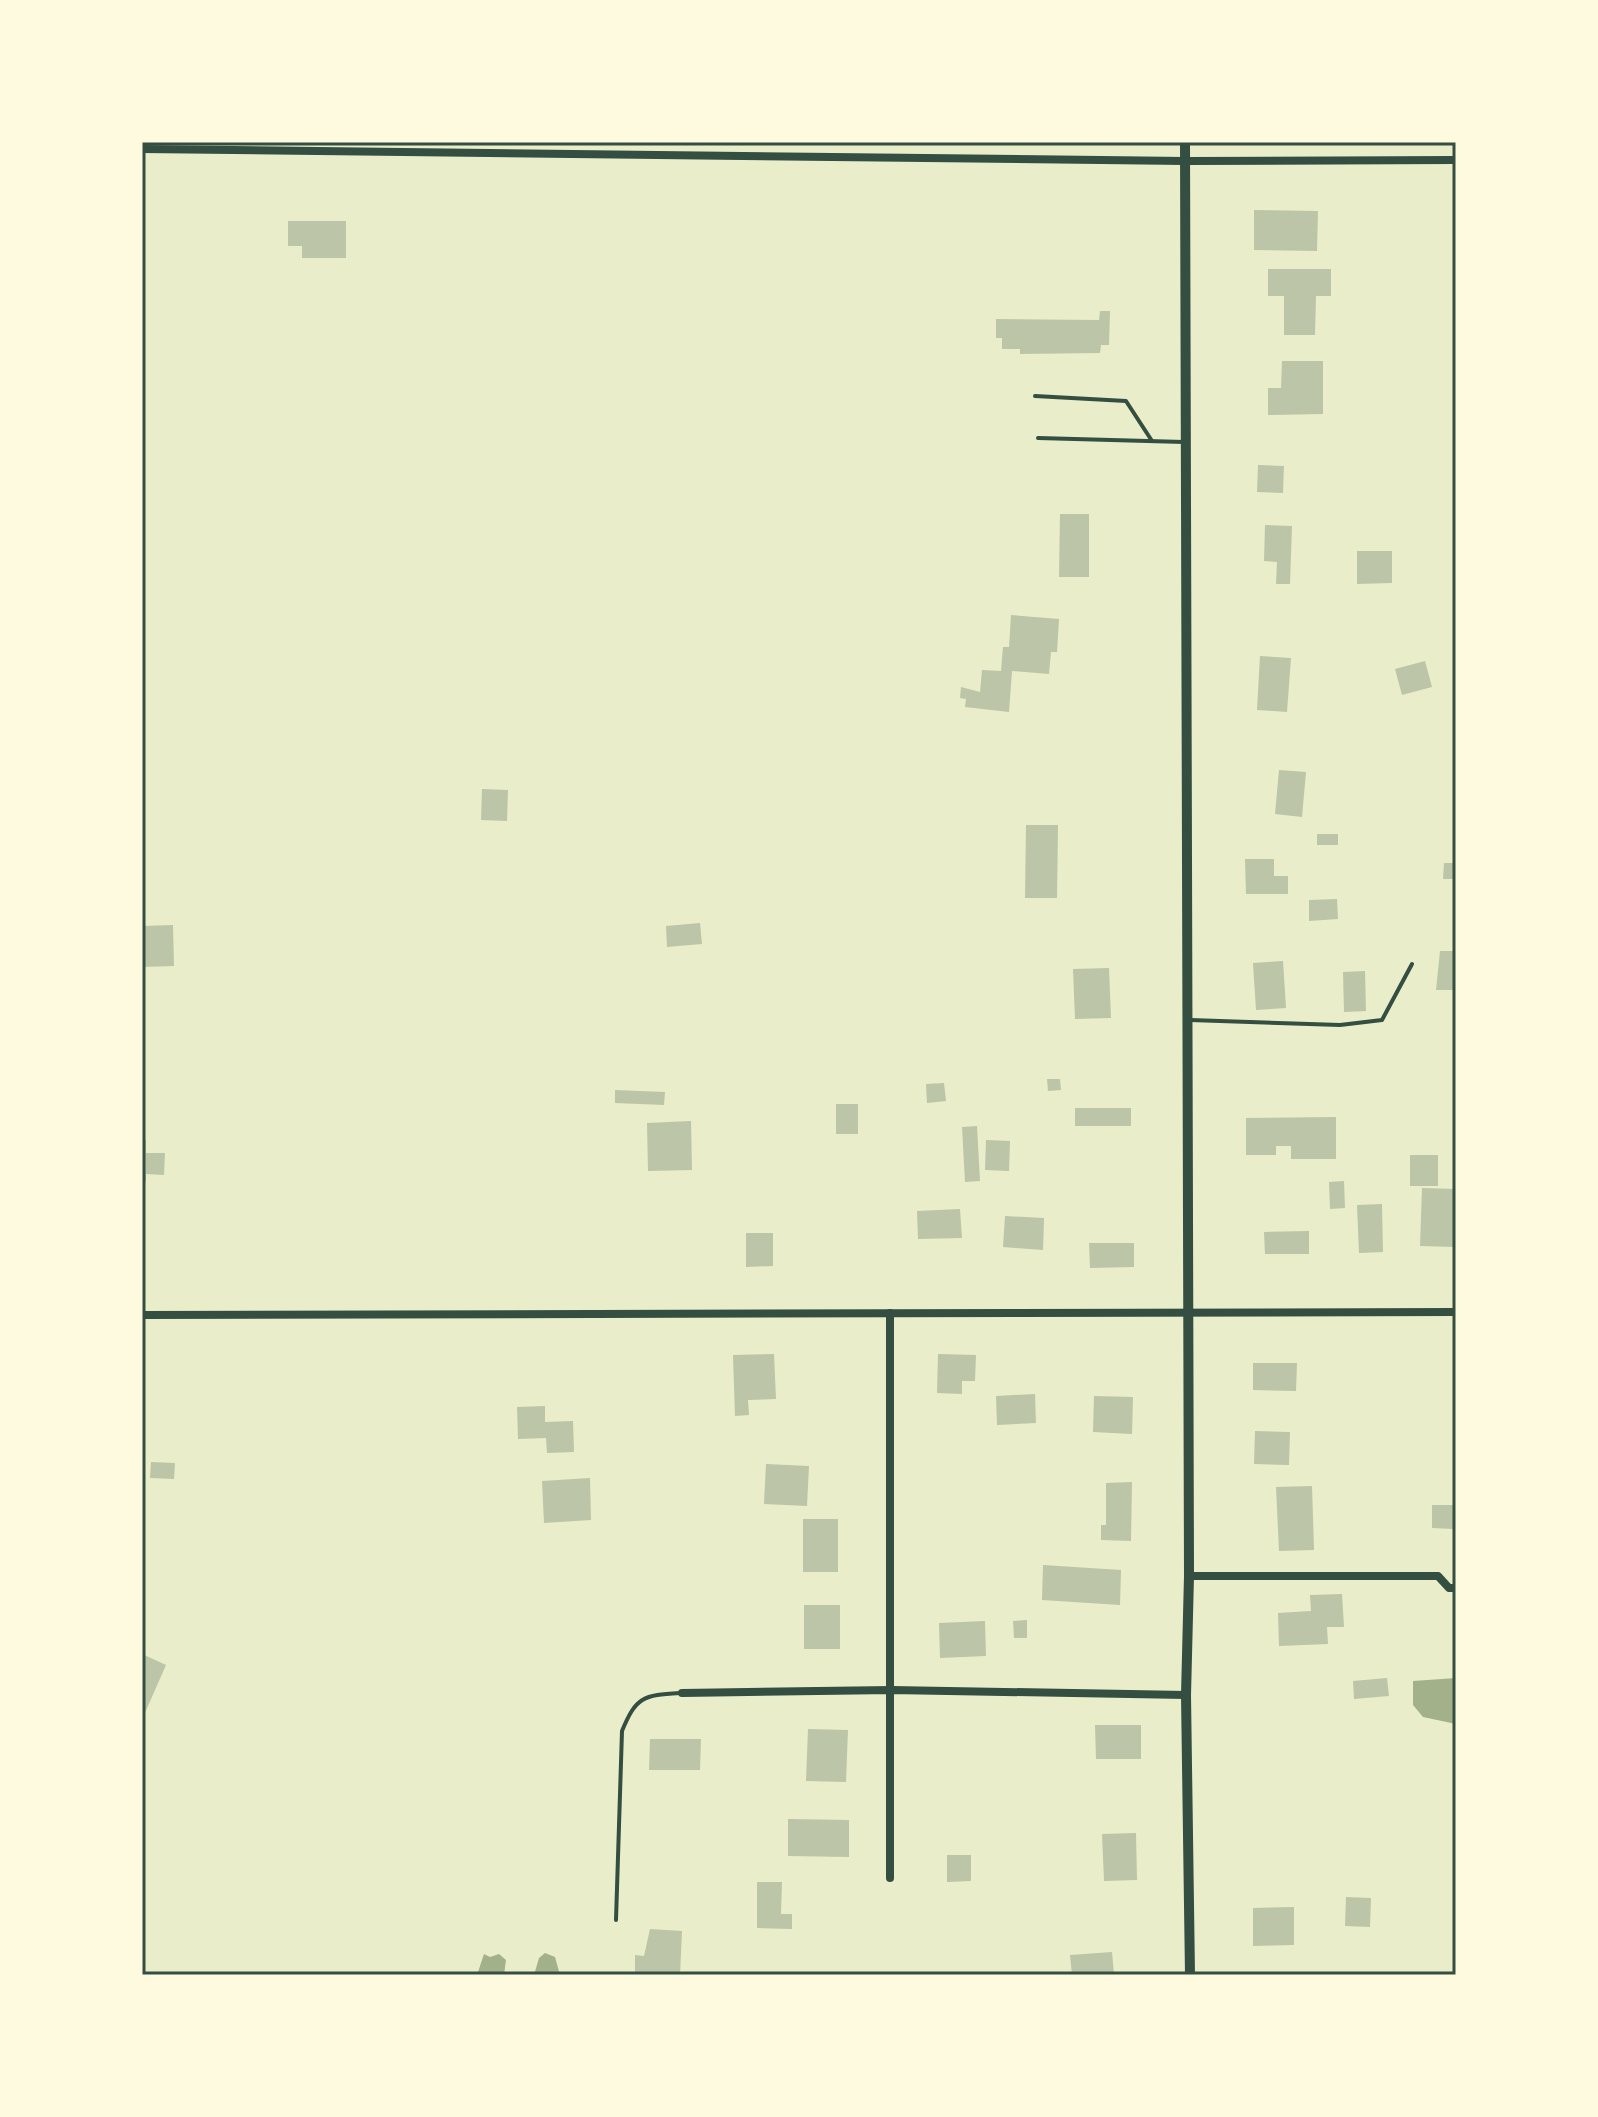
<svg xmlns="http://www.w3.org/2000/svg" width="1598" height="2117" font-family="'Exo 2',sans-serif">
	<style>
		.water { fill: #a3b18a }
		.building { fill: #bcc5a7 }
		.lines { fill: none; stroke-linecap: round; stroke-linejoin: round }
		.service { stroke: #344e41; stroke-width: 4 }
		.minor { stroke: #344e41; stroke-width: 8 }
		.tertiary { stroke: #344e41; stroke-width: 10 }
		.neatline { fill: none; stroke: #344e41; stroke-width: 3 }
	</style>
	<rect width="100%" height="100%" fill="#e9edc9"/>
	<g class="water">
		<polygon points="1456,1678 1456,1724 1423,1717 1413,1705 1413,1681"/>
		<polygon points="545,1953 555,1957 560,1975 534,1975 539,1958"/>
		<polygon points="484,1954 490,1957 499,1954 506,1960 504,1975 477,1975"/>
	</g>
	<g class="building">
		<polygon points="1254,210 1318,211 1317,251 1254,250"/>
		<polygon points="288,221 346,221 346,258 302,258 302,246 288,246"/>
		<polygon points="1268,269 1331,269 1331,296 1316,296 1315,335 1284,335 1284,296 1268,296"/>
		<polygon points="1100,311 1110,311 1109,345 1101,345 1100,353 1020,354 1020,349 1002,349 1002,338 996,338 996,319 1099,320"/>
		<polygon points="1282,361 1323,361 1323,414 1268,415 1268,388 1281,388"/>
		<polygon points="1258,465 1284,466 1283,493 1257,492"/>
		<polygon points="1060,514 1089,514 1089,577 1059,577"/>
		<polygon points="1265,525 1292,526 1290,584 1276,584 1277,562 1264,561"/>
		<polygon points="1357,551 1392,551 1392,583 1357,584"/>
		<polygon points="1011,615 1059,619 1057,652 1051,652 1049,674 1012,671 1009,712 965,707 966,699 960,698 961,687 980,692 982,670 1001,671 1003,647 1009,647"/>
		<polygon points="1260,656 1291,658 1287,712 1257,710"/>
		<polygon points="1425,661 1432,687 1402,695 1395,669"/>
		<polygon points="1279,770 1306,772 1302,817 1275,814"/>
		<polygon points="482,789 508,790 507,821 481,820"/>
		<polygon points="1026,825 1058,825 1057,898 1025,898"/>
		<rect x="1317" y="834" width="21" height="11"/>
		<polygon points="1245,859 1274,859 1274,876 1288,876 1288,894 1246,894"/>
		<polygon points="1444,863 1456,863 1456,879 1443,879"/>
		<polygon points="1337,899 1338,919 1309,921 1309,900"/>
		<polygon points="700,923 702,944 667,947 666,926"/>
		<polygon points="173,925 174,966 142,967 142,926"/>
		<polygon points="1440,951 1453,951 1456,990 1436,990"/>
		<polygon points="1283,961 1286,1008 1256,1010 1253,963"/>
		<polygon points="1109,968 1111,1018 1075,1019 1073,969"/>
		<polygon points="1365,971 1366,1011 1344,1012 1343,972"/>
		<polygon points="1047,1079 1060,1079 1061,1090 1048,1091"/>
		<polygon points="944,1083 946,1101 927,1103 926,1084"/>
		<polygon points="615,1090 665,1092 664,1105 615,1103"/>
		<rect x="836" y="1104" width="22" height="30"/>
		<rect x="1075" y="1108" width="56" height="18"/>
		<polygon points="1336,1117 1336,1159 1291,1159 1291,1146 1276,1146 1276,1155 1246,1155 1246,1118"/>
		<polygon points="691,1121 692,1170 648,1171 647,1123"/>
		<polygon points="977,1126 980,1181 965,1182 962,1127"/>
		<polygon points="142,1140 146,1140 146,1153 165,1153 164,1175 146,1174 146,1182 142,1181"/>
		<polygon points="986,1140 1010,1141 1009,1171 985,1170"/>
		<rect x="1410" y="1155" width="28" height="31"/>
		<polygon points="1344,1181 1345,1208 1330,1209 1329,1182"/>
		<polygon points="1422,1188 1456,1189 1455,1247 1420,1246"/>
		<polygon points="1382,1204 1383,1252 1359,1253 1357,1205"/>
		<polygon points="960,1209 962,1238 918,1239 917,1211"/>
		<polygon points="1005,1216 1044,1218 1043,1250 1003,1247"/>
		<polygon points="1309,1231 1309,1254 1265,1254 1264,1232"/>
		<polygon points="746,1233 773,1233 773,1266 746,1267"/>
		<polygon points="1089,1243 1134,1243 1134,1267 1090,1268"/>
		<polygon points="774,1354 776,1399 748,1400 749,1415 735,1416 733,1355"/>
		<polygon points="938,1354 976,1355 975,1381 962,1381 962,1394 937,1393"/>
		<polygon points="1253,1363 1297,1363 1296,1391 1253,1390"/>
		<polygon points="1035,1394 1036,1423 997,1425 996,1396"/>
		<polygon points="1094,1396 1133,1397 1132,1434 1093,1432"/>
		<polygon points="545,1406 545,1422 573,1421 574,1452 547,1453 546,1438 518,1439 517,1407"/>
		<polygon points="1255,1431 1290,1432 1289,1465 1254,1464"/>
		<polygon points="151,1462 175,1463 174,1479 150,1478"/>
		<polygon points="766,1464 809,1466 807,1506 764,1504"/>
		<polygon points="590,1478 591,1520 544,1523 542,1481"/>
		<polygon points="1132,1482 1131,1541 1101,1540 1101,1525 1106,1525 1106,1483"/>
		<polygon points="1312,1486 1314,1550 1279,1551 1276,1487"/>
		<polygon points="1432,1505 1453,1505 1453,1529 1432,1528"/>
		<rect x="803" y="1519" width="35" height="53"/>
		<polygon points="1043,1565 1121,1570 1120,1605 1042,1600"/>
		<polygon points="1342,1594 1344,1627 1327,1627 1328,1644 1279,1646 1278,1613 1311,1611 1310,1595"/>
		<rect x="804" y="1605" width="36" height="44"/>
		<polygon points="1027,1620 1027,1638 1014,1638 1013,1621"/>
		<polygon points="985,1621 986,1656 940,1658 939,1623"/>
		<polygon points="142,1654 166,1665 144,1715 142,1714"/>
		<polygon points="1387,1678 1389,1696 1354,1699 1353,1681"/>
		<polygon points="1095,1725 1141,1725 1141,1759 1096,1759"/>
		<polygon points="808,1729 848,1730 846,1782 806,1781"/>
		<polygon points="650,1739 701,1739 700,1770 649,1770"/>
		<polygon points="788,1819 849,1820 849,1857 788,1856"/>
		<polygon points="1136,1833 1137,1880 1104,1881 1102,1834"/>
		<polygon points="947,1855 971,1855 971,1881 947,1882"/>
		<polygon points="757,1882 782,1882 781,1914 792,1914 792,1929 757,1928"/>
		<polygon points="1346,1897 1371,1898 1370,1927 1345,1926"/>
		<polygon points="1294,1907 1294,1945 1253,1946 1253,1908"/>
		<polygon points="650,1929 682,1931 680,1975 635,1975 635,1955 644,1956"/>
		<polygon points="1112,1952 1114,1974 1072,1975 1070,1955"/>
	</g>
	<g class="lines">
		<g class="service">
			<polyline points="1035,396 1126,401 1152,441"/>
			<polyline points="1038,438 1184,442"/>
			<polyline points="1190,1020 1340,1025 1382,1020 1412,964"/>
			<path d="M616,1920L622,1731C636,1697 643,1695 680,1693"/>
		</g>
		<g class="minor">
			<polyline points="142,149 1185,161 1456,160"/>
			<polyline points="142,1315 1456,1312"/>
			<polyline points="1189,1576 1438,1576 1449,1588 1456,1588"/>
			<polyline points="682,1693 892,1690 1186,1695"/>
			<polyline points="890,1878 890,1313"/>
		</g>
		<polyline class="tertiary" points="1185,142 1189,1576 1186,1695 1190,1975"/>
	</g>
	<rect width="1598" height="2117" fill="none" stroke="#fefae0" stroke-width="288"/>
	<rect x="144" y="144" width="1310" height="1829" class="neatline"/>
</svg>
